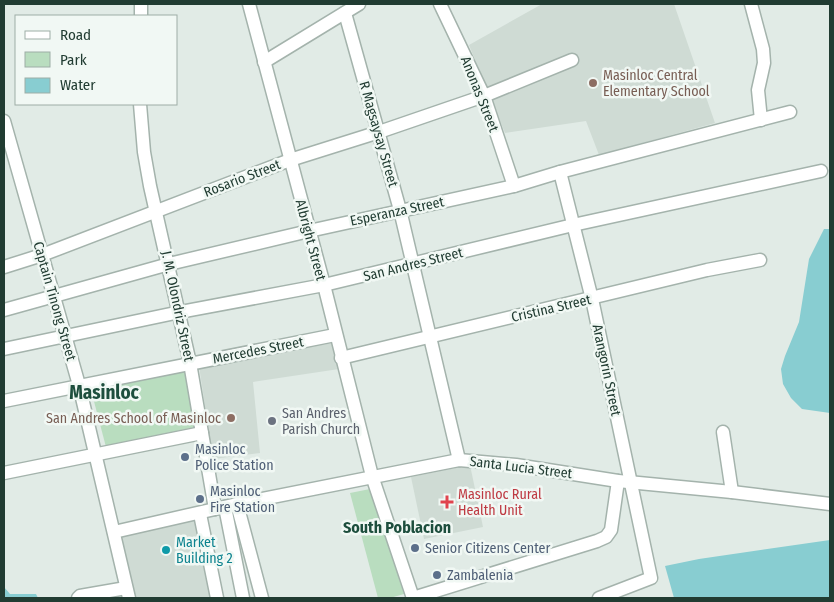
<svg xmlns="http://www.w3.org/2000/svg" width="834" height="602" font-family="'Fira Sans Condensed',sans-serif">
	<style>
		.built { fill: #cfdbd4 }
		.green { fill: #b9ddbf }
		.water { fill: #88cdd1 }
		.lines { fill: none; stroke-linecap: round; stroke-linejoin: round }
		.minor-casing { stroke: #a4b3ac; stroke-width: 15 }
		.minor { stroke: #fff; stroke-width: 12 }
		.education-dot { fill: #8d6e63; stroke: #f1f8f4; stroke-width: 2 }
		.worship-dot { fill: #6b7280; stroke: #f1f8f4; stroke-width: 2 }
		.service-dot { fill: #5c6f8a; stroke: #f1f8f4; stroke-width: 2 }
		.health-dot { fill: #e0444e; stroke: #f1f8f4; stroke-width: 2 }
		.culture-dot { fill: #0f9aa8; stroke: #f1f8f4; stroke-width: 2 }
		.labels { text-anchor: middle; stroke-width: 5; stroke-linejoin: round; paint-order: stroke }
		.education-label { font-size: 14px; fill: #785e54; stroke: #f1f8f4; text-anchor: start }
		.street-label { font-size: 14px; fill: #213c32; stroke: #f1f8f4 }
		.worship-label { font-size: 14px; fill: #5b616d; stroke: #f1f8f4; text-anchor: start }
		.service-label { font-size: 14px; fill: #4e5e75; stroke: #f1f8f4; text-anchor: start }
		.health-label { font-size: 14px; fill: #be3a42; stroke: #f1f8f4; text-anchor: start }
		.culture-label { font-size: 14px; fill: #0d838f; stroke: #f1f8f4; text-anchor: start }
		.quarter-label { font-size: 16px; font-weight: bold; fill: #1d4e3d; stroke: #f1f8f4 }
		.district-label { font-size: 19px; font-weight: bold; fill: #1d4e3d; stroke: #f1f8f4 }
	</style>
	<rect width="100%" height="100%" fill="#e1ebe6"/>
	<g class="built">
		<polygon points="542,4 674,4 715,123 599,155 586,121 505,133 469,45"/>
		<polygon points="333,343 339,369 253,382 260,453 213,459 199,366"/>
		<polygon points="470,465 483,527 424,539 411,477"/>
		<polygon points="198,518 214,598 135,598 121,533"/>
	</g>
	<g class="green">
		<polygon points="186,369 195,427 106,447 91,390"/>
		<polygon points="370,489 404,594 390,598 378,598 350,493"/>
	</g>
	<g class="water">
		<polygon points="824,229 830,229 830,413 802,409 791,398 783,384 781,369 785,356 799,322 809,259"/>
		<polygon points="830,540 830,598 674,598 665,566 699,559"/>
		<polygon points="4,587 10,594 36,594 38,598 4,598"/>
	</g>
	<g class="lines">
		<defs>
			<g id="minor">
				<polyline points="249,4 324,285 372,476 413,598"/>
				<polyline points="440,4 484,96 514,186"/>
				<polyline points="751,4 763,49 764,63 758,90 761,120"/>
				<polyline points="345,13 400,210 459,460"/>
				<polyline points="141,16 141,4"/>
				<polyline points="264,62 359,4"/>
				<polyline points="140,104 144,152 150,186 190,363 215,509"/>
				<polyline points="4,121 79,385 129,598"/>
				<polyline points="560,172 592,299 651,578 599,598"/>
				<polyline points="4,267 42,255 290,160 379,132 484,96 572,60"/>
				<polyline points="4,310 169,264 309,231 514,186 560,172 790,112"/>
				<polyline points="4,349 180,312 324,285 573,225 821,171"/>
				<polyline points="341,358 707,270 760,260"/>
				<polyline points="4,401 335,335"/>
				<polyline points="723,432 732,492"/>
				<polyline points="4,473 202,433"/>
				<polyline points="237,504 262,598"/>
				<polyline points="225,507 243,598"/>
				<polyline points="200,514 217,598"/>
				<polyline points="114,532 237,504 459,460 516,465 618,481 732,492 830,504"/>
				<polyline points="78,598 80,596 126,588"/>
				<polyline points="413,598 597,541 606,537 611,530 618,481"/>
			</g>
		</defs>
		<use href="#minor" class="minor-casing"/>
		<use href="#minor" class="minor"/>
	</g>
	<g class="education-dot">
		<circle cx="593" cy="83" r="5"/>
		<circle cx="231" cy="418" r="5"/>
	</g>
	<circle class="worship-dot" cx="272" cy="421" r="5"/>
	<g class="service-dot">
		<circle cx="185" cy="457" r="5"/>
		<circle cx="200" cy="499" r="5"/>
		<circle cx="415" cy="548" r="5"/>
		<circle cx="437" cy="575" r="5"/>
	</g>
	<path class="health-dot" d="M444.5 494.5h5v5h5v5h-5v5h-5v-5h-5v-5h5z"/>
	<circle class="culture-dot" cx="166" cy="550" r="5"/>
	<g class="labels">
		<g class="education-label">
			<text x="603" y="80">Masinloc Central<tspan x="603" dy="16">Elementary School</tspan></text>
			<text x="221" y="423" text-anchor="end">San Andres School of Masinloc</text>
		</g>
		<g class="street-label">
			<text transform="translate(480 94) rotate(68)" y="5">Anonas Street</text>
			<text transform="translate(379 134) rotate(74)" y="5">R Magsaysay Street</text>
			<text transform="translate(242 178) rotate(-21)" y="5">Rosario Street</text>
			<text transform="translate(397 211) rotate(-12)" y="5">Esperanza Street</text>
			<text transform="translate(311 240) rotate(75)" y="5">Albright Street</text>
			<text transform="translate(413 264) rotate(-14)" y="5">San Andres Street</text>
			<text transform="translate(55 301) rotate(74)" y="5">Captain Tinong Street</text>
			<text transform="translate(178 306) rotate(78)" y="5">J. M. Olondriz Street</text>
			<text transform="translate(551 308) rotate(-13)" y="5">Cristina Street</text>
			<text transform="translate(258 350) rotate(-11)" y="5">Mercedes Street</text>
			<text transform="translate(607 370) rotate(78)" y="5">Arangorin Street</text>
			<text transform="translate(521 467) rotate(7)" y="5">Santa Lucia Street</text>
		</g>
		<g class="worship-label">
			<text x="282" y="418">San Andres<tspan x="282" dy="16">Parish Church</tspan></text>
		</g>
		<g class="service-label">
			<text x="195" y="454">Masinloc<tspan x="195" dy="16">Police Station</tspan></text>
			<text x="210" y="496">Masinloc<tspan x="210" dy="16">Fire Station</tspan></text>
			<text x="425" y="553">Senior Citizens Center</text>
			<text x="447" y="580">Zambalenia</text>
		</g>
		<g class="health-label">
			<text x="458" y="499">Masinloc Rural<tspan x="458" dy="16">Health Unit</tspan></text>
		</g>
		<g class="culture-label">
			<text x="176" y="547">Market<tspan x="176" dy="16">Building 2</tspan></text>
		</g>
		<g class="quarter-label">
			<text x="397" y="533">South Poblacion</text>
		</g>
		<g class="district-label">
			<text x="104" y="399">Masinloc</text>
		</g>
	</g>
	<rect width="834" height="602" fill="none" stroke="#213c32" stroke-width="10"/>
	<rect x="15" y="15" width="162" height="90" fill="#f1f8f4" stroke="#9eada6"/>
	<rect x="25" y="31" width="25" height="8" fill="#ffffff" stroke="#9eada6"/>
	<text x="60" y="40" font-size="15" fill="#213c32">Road</text>
	<rect x="25" y="52" width="25" height="15" fill="#b9ddbf" stroke="#9eada6"/>
	<text x="60" y="65" font-size="15" fill="#213c32">Park</text>
	<rect x="25" y="78" width="25" height="15" fill="#88cdd1" stroke="#9eada6"/>
	<text x="60" y="90" font-size="15" fill="#213c32">Water</text>
</svg>
